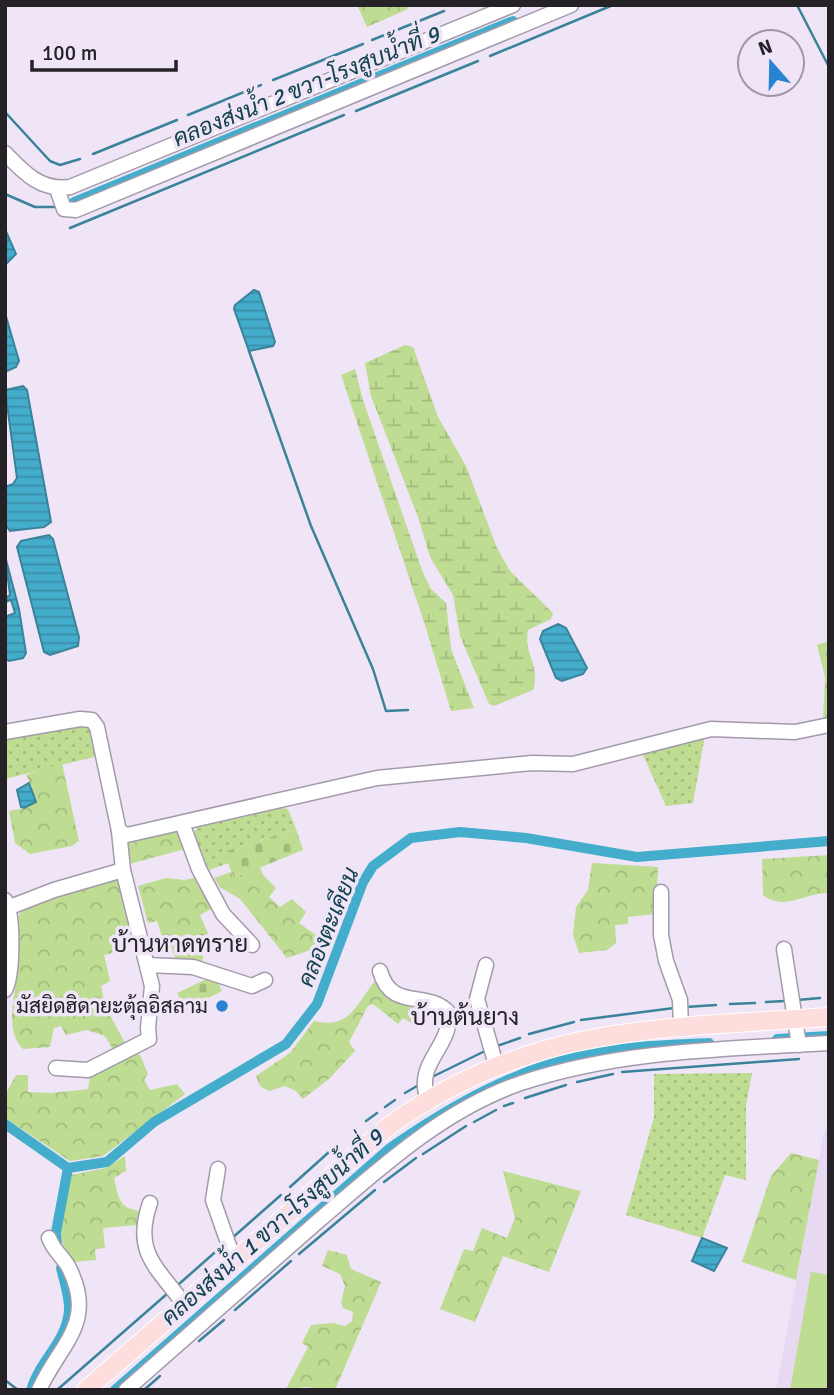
<svg xmlns="http://www.w3.org/2000/svg" width="834" height="1395" font-family="Signika,Sarabun,sans-serif">
	<style>
		.built { fill: #e7d9f2 }
		.grass { fill: url(#grass-dots) }
		.forest { fill: url(#forest-crowns) }
		.wetland { fill: url(#wetland-marsh) }
		.cemetery { fill: url(#cemetery-stones) }
		.pitch { fill: #bedc92 }
		.water { fill: url(#water-rules); stroke: #3a839a; stroke-width: 2 }
		.lines { fill: none; stroke-linecap: round; stroke-linejoin: round }
		.stream { stroke: #3a839a; stroke-width: 2.5 }
		.canal { stroke: #44adcc; stroke-width: 10 }
		.minor-casing { stroke: #a39aab; stroke-width: 17 }
		.major-casing { stroke: #fff; stroke-width: 20 }
		.minor { stroke: #fff; stroke-width: 14 }
		.major { stroke: #fddedc; stroke-width: 18 }
		.poi-dot { fill: #2a83d1; stroke: #efe5f7; stroke-width: 2.5 }
		.labels { text-anchor: middle; stroke-width: 7; stroke-linejoin: round; paint-order: stroke }
		.poi-label { font-size: 21px; fill: #242127; stroke: #efe5f7; text-anchor: end }
		.water-label { font-size: 23px; font-style: italic; fill: #14424f; stroke: #efe5f7 }
		.quarter-label { font-size: 24px; fill: #242127; stroke: #efe5f7 }
	</style>
	<defs>
		<pattern id="grass-dots" width="8" height="8" patternUnits="userSpaceOnUse" patternTransform="scale(1.75)"><rect width="8" height="8" fill="#bedc92"/><path d="M2 2h.1M6 6h.1" fill="none" stroke="#a3bc7e" stroke-width="1.8" stroke-linecap="round"/></pattern>
		<pattern id="forest-crowns" width="20" height="18" patternUnits="userSpaceOnUse" patternTransform="scale(1.75)"><rect width="20" height="18" fill="#bedc92"/><path d="M2 6a3 3 0 1 1 6 0M12 15a3 3 0 1 1 6 0" fill="none" stroke="#a3bc7e"/></pattern>
		<pattern id="wetland-marsh" width="20" height="14" patternUnits="userSpaceOnUse" patternTransform="scale(1.75)"><rect width="20" height="14" fill="#bedc92"/><path d="M1 5h8M5 5V1M11 12h8M15 12V8" fill="none" stroke="#a3bc7e"/></pattern>
		<pattern id="cemetery-stones" width="16" height="16" patternUnits="userSpaceOnUse" patternTransform="scale(1.75)"><rect width="16" height="16" fill="#bedc92"/><path d="M2 7V4a2 2 0 0 1 4 0v3zM10 15v-3a2 2 0 0 1 4 0v3z" fill="#a3bc7e"/></pattern>
		<pattern id="water-rules" width="6" height="5" patternUnits="userSpaceOnUse" patternTransform="scale(1.75)"><rect width="6" height="5" fill="#44adcc"/><path d="M0 2.5h6" fill="none" stroke="#398ca6"/></pattern>
	</defs>
	<rect width="100%" height="100%" fill="#efe5f7"/>
	<polygon class="built" points="829,1125 829,1390 776,1390 824,1132"/>
	<g class="grass">
		<polygon points="89,724 102,755 5,779 5,738"/>
		<polygon points="705,735 693,803 666,806 642,753"/>
		<polygon points="282,808 288,809 296,829 225,852 229,863 209,870 193,833 198,827"/>
		<polygon points="752,1073 746,1106 746,1180 725,1175 702,1238 626,1215 654,1117 654,1074"/>
	</g>
	<g class="forest">
		<polygon points="357,5 406,5 408,9 367,27"/>
		<polygon points="829,641 829,718 823,719 825,677 817,645"/>
		<polygon points="62,763 79,841 72,846 30,854 15,843 9,811 24,808 32,787 26,775"/>
		<polygon points="182,830 189,848 122,866 117,844"/>
		<path d="M829,855V893C805,892 785,912 763,895L762,859Z"/>
		<polygon points="592,863 658,867 656,914 628,917 628,924 615,925 616,943 607,950 579,953 573,935 576,907 588,890"/>
		<polygon points="260,867 263,875 276,888 269,897 280,907 292,899 306,912 299,923 321,939 313,949 287,958 240,899 220,887 214,878 231,872 234,877"/>
		<path d="M118,876L139,932L112,937L113,953L104,955L110,981L101,986L106,1008L129,1050L140,1055L148,1074L144,1080L150,1090L177,1084L185,1094L103,1156L70,1161L5,1118V1095L16,1075H28V1092L52,1093L88,1089L90,1076L119,1060L105,1036L87,1030L66,1035L61,1026L54,1028L50,1047L23,1049C4,1030 15,994 18,970C20,952 19,933 19,915L24,908L74,887Z"/>
		<polygon points="201,876 217,906 200,915 208,933 202,962 176,960 168,938 163,940 157,921 148,923 138,886 166,878 185,880"/>
		<path d="M374,982L423,1005L411,1023L403,1018L398,1024L373,1004L368,1006L349,1042L355,1051L330,1078L303,1099L296,1091L285,1086L269,1091L260,1086L256,1076L290,1053L314,1021C349,1029 355,1007 374,982Z"/>
		<polygon points="791,1153 819,1160 796,1280 742,1262 771,1176"/>
		<path d="M125,1156L126,1171L114,1178C119,1198 118,1208 140,1211L137,1225L103,1228L105,1248L95,1249L96,1260L73,1262C51,1239 65,1203 71,1175L106,1168Z"/>
		<polygon points="503,1171 581,1191 549,1272 503,1256 475,1322 440,1309 464,1249 473,1251 482,1228 507,1238 515,1218"/>
		<polygon points="328,1250 347,1255 351,1269 381,1282 335,1390 306,1387 286,1389 308,1347 302,1343 311,1325 333,1323 345,1326 352,1321 353,1312 343,1308 341,1302 345,1286 340,1274 322,1266"/>
	</g>
	<g class="wetland">
		<path d="M405,345L413,347L438,417L466,466L497,548L510,571L553,613L551,619L528,630C523,653 541,666 533,690L494,706L489,704L460,636L453,595L430,557L418,517L371,396L365,363Z"/>
		<polygon points="355,369 363,400 423,573 431,589 446,603 451,649 474,708 451,711 425,625 341,375"/>
	</g>
	<g class="cemetery">
		<polygon points="296,829 303,850 234,878 224,852"/>
		<polygon points="211,977 217,980 222,991 185,1010 177,993"/>
	</g>
	<polygon class="pitch" points="811,1272 829,1275 829,1390 790,1390"/>
	<g class="water">
		<polygon points="5,229 16,254 5,265"/>
		<polygon points="254,290 259,292 275,342 273,346 249,351 234,309 235,305"/>
		<polygon points="5,313 19,361 16,367 5,372"/>
		<polygon points="23,386 27,390 51,522 44,527 10,531 5,524 5,487 13,484 17,478 5,390"/>
		<polygon points="49,535 53,539 79,637 78,646 50,655 44,652 17,547 21,541"/>
		<polygon points="5,556 19,609 26,653 23,658 9,661 5,658 5,617 15,613 11,600 5,602 5,598 10,595"/>
		<polygon points="558,624 566,628 587,668 583,674 562,681 556,678 540,639 543,631"/>
		<polygon points="29,783 36,802 24,808 21,807 17,790"/>
		<polygon points="702,1238 727,1248 714,1271 692,1261"/>
	</g>
	<g class="lines">
		<g class="stream">
			<polyline points="797,5 829,67"/>
			<polyline points="455,6 457,5"/>
			<polyline points="372,40 444,11"/>
			<polyline points="490,56 613,5"/>
			<polyline points="273,80 363,44"/>
			<polyline points="356,111 478,61"/>
			<polyline points="5,112 50,161 60,165 80,159"/>
			<polyline points="188,115 261,85"/>
			<polyline points="93,154 177,120"/>
			<polyline points="5,194 35,207 57,207"/>
			<polyline points="70,228 344,115"/>
			<polyline points="249,351 311,526 373,669 386,711 408,710"/>
			<polyline points="797,1000 820,998"/>
			<polyline points="766,1002 785,1001"/>
			<polyline points="730,1004 755,1003"/>
			<polyline points="686,1007 716,1005"/>
			<polyline points="581,1020 674,1008"/>
			<polyline points="529,1034 574,1022"/>
			<polyline points="497,1046 520,1038"/>
			<polyline points="622,1072 799,1059"/>
			<polyline points="432,1077 487,1050"/>
			<polyline points="577,1082 613,1074"/>
			<polyline points="405,1093 417,1086"/>
			<polyline points="525,1098 566,1085"/>
			<polyline points="504,1106 513,1103"/>
			<polyline points="385,1107 395,1100"/>
			<polyline points="366,1121 377,1113"/>
			<polyline points="474,1122 496,1110"/>
			<polyline points="423,1154 466,1126"/>
			<polyline points="384,1182 416,1158"/>
			<polyline points="290,1187 329,1152"/>
			<polyline points="231,1239 281,1195"/>
			<polyline points="299,1254 375,1190"/>
			<polyline points="179,1284 221,1247"/>
			<polyline points="235,1310 291,1261"/>
			<polyline points="199,1341 224,1320"/>
			<polyline points="5,1380 18,1390"/>
			<polyline points="57,1390 168,1293"/>
			<polyline points="144,1390 160,1376"/>
		</g>
		<g class="canal">
			<polyline points="74,202 513,21"/>
			<polyline points="777,1039 829,1036"/>
			<polyline points="5,1124 68,1168 107,1162 154,1122 286,1044 317,1004 363,882 373,866 411,838 460,832 526,838 637,857 829,841"/>
			<polyline points="57,1246 56,1232 68,1168"/>
			<path d="M31,1390C39,1361 66,1343 69,1311C70,1298 64,1281 61,1268"/>
			<path d="M115,1390L390,1148C452,1105 517,1068 592,1053C631,1046 670,1045 709,1043"/>
		</g>
		<defs>
			<g id="minor">
				<path d="M5,153C24,173 41,191 70,187L513,5"/>
				<polyline points="57,189 64,209 76,210 571,5"/>
				<polyline points="5,732 80,719 92,720 97,727 119,831 127,835 377,778 532,763 573,764 711,729 795,732 829,725"/>
				<polyline points="182,823 199,869 223,914 252,945"/>
				<polyline points="661,892 661,935 666,961 680,1000 681,1027"/>
				<path d="M5,900C14,914 13,975 5,990"/>
				<polyline points="10,907 54,890 123,870"/>
				<polyline points="784,949 799,1045"/>
				<polyline points="147,965 193,967 252,986 265,980"/>
				<polyline points="486,965 477,999 496,1065"/>
				<path d="M380,971C391,1012 428,989 449,1013C451,1049 414,1062 428,1100"/>
				<polyline points="56,1068 88,1070 149,1039 148,1028 152,986 123,870 119,831"/>
				<polyline points="218,1169 213,1200 234,1260"/>
				<path d="M150,1203C133,1252 156,1266 184,1304"/>
				<path d="M39,1390C59,1345 96,1324 70,1270C65,1258 54,1252 49,1238"/>
				<path d="M126,1390C189,1334 253,1278 317,1222C378,1170 442,1110 521,1083C619,1050 726,1049 829,1043"/>
			</g>
			<path id="major" d="M86,1390L389,1126C532,1023 661,1029 829,1017"/>
		</defs>
		<use href="#minor" class="minor-casing"/>
		<use href="#major" class="major-casing"/>
		<use href="#minor" class="minor"/>
		<use href="#major" class="major"/>
	</g>
	<circle class="poi-dot" cx="222" cy="1006" r="7"/>
	<g class="labels">
		<g class="poi-label">
			<text x="208" y="1013">มัสยิดฮิดายะตุ้ลอิสลาม</text>
		</g>
		<g class="water-label">
			<text transform="translate(306 86) rotate(-22)" y="8">คลองส่งน้ำ 2 ขวา-โรงสูบน้ำที่ 9</text>
			<text transform="translate(328 927) rotate(-68)" y="8">คลองตะเคียน</text>
			<text transform="translate(272 1227) rotate(-41)" y="8">คลองส่งน้ำ 1 ขวา-โรงสูบน้ำที่ 9</text>
		</g>
		<g class="quarter-label">
			<text x="180" y="952">บ้านหาดทราย</text>
			<text x="465" y="1025">บ้านต้นยาง</text>
		</g>
	</g>
	<rect width="834" height="1395" fill="none" stroke="#242127" stroke-width="14"/>
	<g transform="translate(771 63) rotate(340)"><circle r="33" fill="#efe5f7" stroke="#9e97a4" stroke-width="2"/>
	<path d="M0-5L12 26L0 18L-12 26Z" fill="#2a83d1"/>
	<text y="-10" font-size="19" font-weight="bold" text-anchor="middle" fill="#242127">N</text>
	</g>
	<path d="M32 60v10h144v-10" fill="none" stroke="#242127" stroke-width="3.5"/>
	<text x="42" y="60" font-size="21" fill="#242127" stroke="#efe5f7" stroke-width="5" paint-order="stroke">100 m</text>
</svg>
